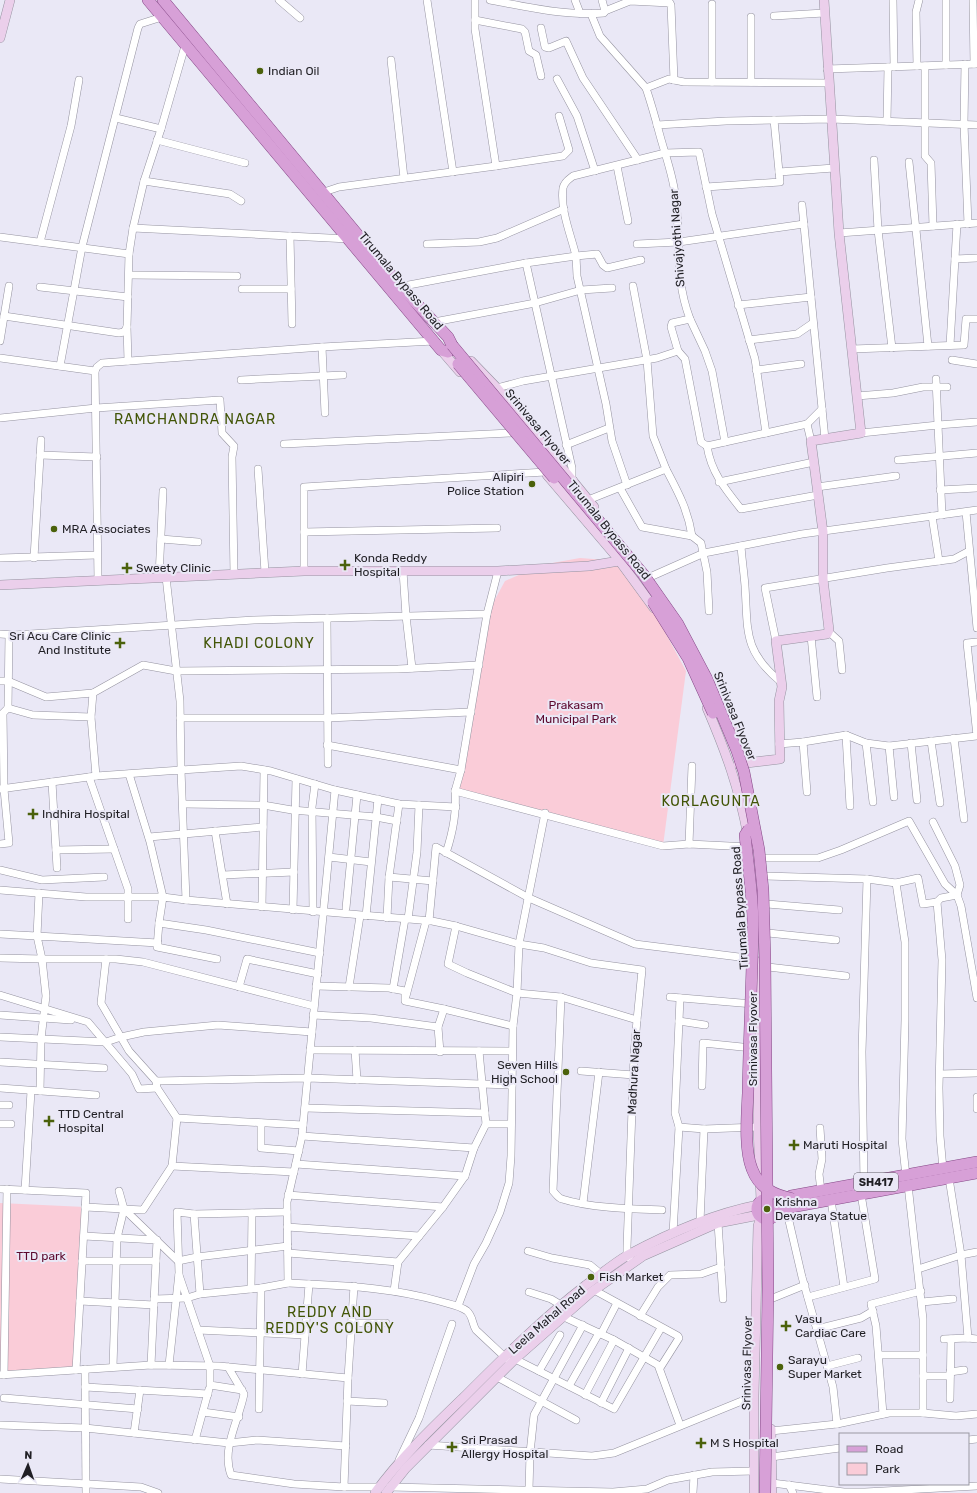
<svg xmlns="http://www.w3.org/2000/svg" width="977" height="1493" font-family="Rubik,sans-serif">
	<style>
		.green { fill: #faccd8 }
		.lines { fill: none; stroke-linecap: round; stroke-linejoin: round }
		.street-casing { stroke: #9593a0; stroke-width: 8 }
		.secondary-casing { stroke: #9593a0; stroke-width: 10 }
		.primary-casing { stroke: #854987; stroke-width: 12 }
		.street { stroke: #fff; stroke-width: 7 }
		.secondary { stroke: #ebcfeb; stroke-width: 9 }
		.primary { stroke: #d7a0d7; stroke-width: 11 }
		.primary-bridge-casing { stroke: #854987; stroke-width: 12; stroke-linecap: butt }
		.primary-bridge { stroke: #d7a0d7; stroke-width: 11 }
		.poi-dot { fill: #4b610b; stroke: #eae8f6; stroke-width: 1.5 }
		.labels { text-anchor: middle; stroke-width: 4; stroke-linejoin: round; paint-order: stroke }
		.shield { fill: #eae8f6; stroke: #5d5b63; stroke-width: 1 }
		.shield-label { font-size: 11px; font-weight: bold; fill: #201f24 }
		.poi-label { font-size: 12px; fill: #201f24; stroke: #eae8f6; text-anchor: start }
		.street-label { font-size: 12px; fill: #201f24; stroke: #eae8f6 }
		.park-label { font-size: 12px; fill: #5c092e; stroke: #eae8f6 }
		.quarter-label { font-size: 14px; letter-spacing: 1px; fill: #425507; stroke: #eae8f6 }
	</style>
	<rect width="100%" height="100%" fill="#eae8f6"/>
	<g class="green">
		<polygon points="580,558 619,561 659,621 686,671 663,846 455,791 487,614 505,581 541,565"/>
		<polygon points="0,1203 85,1207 76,1370 0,1375"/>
	</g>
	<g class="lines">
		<defs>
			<g id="street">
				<polyline points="279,0 300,18"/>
				<polyline points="427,0 453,172"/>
				<polyline points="475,0 475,29 496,166 563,156 569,150 559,116"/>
				<path d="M490,0C527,7 566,16 604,13L605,11L602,0"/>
				<polyline points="575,0 580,13"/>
				<polyline points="893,0 894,67"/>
				<polyline points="946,0 946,65"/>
				<polyline points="973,0 974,64"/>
				<polyline points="605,11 630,1 670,3 671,5 674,80"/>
				<polyline points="591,14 600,36 646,88"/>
				<polyline points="774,16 824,13"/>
				<polyline points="751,17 751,82"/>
				<polyline points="475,20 522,29 525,32 529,51 536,55 541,76"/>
				<polyline points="541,28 545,47 549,48 566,41 583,78 638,160"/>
				<polyline points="391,60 404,178"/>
				<polyline points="965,64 964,124 968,224"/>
				<polyline points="917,66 916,12 919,0"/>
				<polyline points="925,66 925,156 931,163 933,226"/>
				<polyline points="827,69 977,64"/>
				<polyline points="557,79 577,116 595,171"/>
				<polyline points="712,82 712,4"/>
				<polyline points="116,118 161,129 144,181 133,228"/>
				<polyline points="887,121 888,67"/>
				<polyline points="657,125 726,121 831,119 977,125"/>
				<polyline points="161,129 185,46"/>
				<polyline points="157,140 245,163"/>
				<polyline points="874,160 878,230 892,348"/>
				<polyline points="909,162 928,346"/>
				<polyline points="617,166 628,221"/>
				<polyline points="779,172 834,168"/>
				<polyline points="144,181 230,194 241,201"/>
				<polyline points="706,187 780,182 774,120"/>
				<polyline points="321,193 339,187 496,166"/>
				<polyline points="802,205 811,297"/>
				<polyline points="839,233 977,223"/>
				<polyline points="290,236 292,324"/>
				<polyline points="0,237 129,254"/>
				<polyline points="40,242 71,126 79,80"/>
				<polyline points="427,244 479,242 497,238 564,209"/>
				<polyline points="637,244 679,242 804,224"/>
				<polyline points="955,259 977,258"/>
				<path d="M641,260L607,268L603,265L597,254L576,256C571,235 560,210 563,188C564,182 569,179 573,176L665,153L699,152L712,214L755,359L766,433L807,424L811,441"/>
				<polyline points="526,263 572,468 572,478 574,481"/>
				<polyline points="129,275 237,276"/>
				<polyline points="40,287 128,297"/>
				<polyline points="398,287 526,263 576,256 577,276 606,404 612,441 627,485"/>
				<polyline points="242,289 291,289"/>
				<polyline points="738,305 811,297 825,439"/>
				<polyline points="4,316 119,333 124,332 127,327 129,254 133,228 349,239"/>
				<polyline points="690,319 705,351 712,371 725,442"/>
				<polyline points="434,322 535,303 581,290 612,288"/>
				<polyline points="127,327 128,361"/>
				<polyline points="749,340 797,334 813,323"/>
				<polyline points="0,341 9,286"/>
				<polyline points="950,345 957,224"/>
				<polyline points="322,347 325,413"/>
				<polyline points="852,349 964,345 966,319 977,319"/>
				<polyline points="678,351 685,359 701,442 707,446 766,433"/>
				<polyline points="0,358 95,371"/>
				<polyline points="952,360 977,364"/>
				<polyline points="60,366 82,247 138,28 140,24 162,17"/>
				<polyline points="756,370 801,364"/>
				<polyline points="936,379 938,425 977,422"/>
				<polyline points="241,380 343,375"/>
				<path d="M497,388L523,381L657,358L678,351L671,327L672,323L690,319C674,277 681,243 676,201C674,177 665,155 659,132C655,117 651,103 646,88L669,79L684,82L828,83"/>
				<polyline points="857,396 893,393 923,387 947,387"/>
				<polyline points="0,418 96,408 220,400 222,433 234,446 232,457 234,574"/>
				<polyline points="807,424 822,409"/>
				<polyline points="861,433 938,425 942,515"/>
				<polyline points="284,444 511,433"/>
				<polyline points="566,445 609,428"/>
				<path d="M707,446C711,472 725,489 741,509L818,495"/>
				<polyline points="40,455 97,457"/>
				<polyline points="898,460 977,453"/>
				<polyline points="258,469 265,572"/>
				<path d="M666,469C678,492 688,510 692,536"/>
				<polyline points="719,482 814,462"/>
				<polyline points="817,487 896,476"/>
				<polyline points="620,488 642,527 692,536 701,543 707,572 709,611"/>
				<polyline points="940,490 977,488"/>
				<polyline points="588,500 666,469 653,436 647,360 633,286"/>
				<polyline points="966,512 977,628"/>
				<polyline points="932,516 939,561"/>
				<polyline points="304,532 304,487 545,472"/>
				<polyline points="161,539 198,542"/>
				<path d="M741,546C742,560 744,573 745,586C748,631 743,651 781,682"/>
				<polyline points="0,558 97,555"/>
				<polyline points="34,558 41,440"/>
				<polyline points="304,571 304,532 497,528"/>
				<polyline points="403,571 406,616 412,668"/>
				<polyline points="498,571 487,614 461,770 455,791 663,846 689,844 750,847"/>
				<polyline points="159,577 163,491"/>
				<polyline points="166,577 180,701 181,770 241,766 271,771 335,790 302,1136 287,1202 288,1283 309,1284 302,1374"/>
				<polyline points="650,577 704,553 802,534 977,510"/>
				<polyline points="98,580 95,371 97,367 102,363 322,347 434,341"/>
				<polyline points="327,618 328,764"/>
				<polyline points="829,632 839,641 842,670"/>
				<polyline points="0,634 14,635 254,620 487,614"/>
				<polyline points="811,636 817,697"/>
				<polyline points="776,641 765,588 887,568 954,559 969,551"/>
				<polyline points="0,681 8,681 46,697 93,693 143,665 176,671 398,669 479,665"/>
				<polyline points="8,708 9,635"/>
				<polyline points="91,717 93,693"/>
				<polyline points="180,718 327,718 471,712"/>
				<polyline points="846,735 850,806"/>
				<polyline points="954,738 964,819"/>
				<polyline points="931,741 940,803"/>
				<polyline points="803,742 846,735 866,743 889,746 977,736 967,643 977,642"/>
				<polyline points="866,743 873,802"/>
				<polyline points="911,743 917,800"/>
				<polyline points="779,744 803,742 807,792"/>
				<polyline points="327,745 461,770"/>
				<polyline points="889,746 894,797"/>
				<polyline points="89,777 128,889 128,919"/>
				<polyline points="52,782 57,868"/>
				<polyline points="0,789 96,776 181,770 186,900 432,921 456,926 519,944 544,948 591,963 642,970 637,1020"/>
				<polyline points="335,790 399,804 456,807"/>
				<polyline points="183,804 263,805 292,810 376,817 397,821"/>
				<polyline points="933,822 955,866 960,885 957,895 961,906 977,998"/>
				<polyline points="215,831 227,904"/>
				<polyline points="149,837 263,827"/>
				<polyline points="0,844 9,843 4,789 3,713 8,708 33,715 91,717 96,776"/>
				<polyline points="689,844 692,766"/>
				<polyline points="56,850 114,849"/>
				<path d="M446,853C453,832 457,813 455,791"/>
				<polyline points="329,857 371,862"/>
				<polyline points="763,858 818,858 841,850 909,821 945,884 957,895"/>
				<polyline points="0,870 42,880 104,877"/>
				<polyline points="223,875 294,872"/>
				<polyline points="765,876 867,879 896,883 918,878 923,904 937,902"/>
				<polyline points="389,877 433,881"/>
				<polyline points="896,883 905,942 905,1020 902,1139 906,1176"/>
				<polyline points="0,890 86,897 163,897 150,842 129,774"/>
				<polyline points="186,900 163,897 159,923 206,930 320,953"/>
				<polyline points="767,904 839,910"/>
				<polyline points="262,907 264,770"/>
				<polyline points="346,908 357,795"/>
				<polyline points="293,910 296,779"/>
				<polyline points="313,912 312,807 315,784"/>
				<polyline points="366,916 378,799"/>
				<polyline points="387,918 389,877 399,804"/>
				<polyline points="408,919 417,852 419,805"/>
				<polyline points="429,921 436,847 529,898 635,944 755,959"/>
				<polyline points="159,923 157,947 217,959"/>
				<polyline points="456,926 448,964 467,973 517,993 561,997 637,1020 634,1055 627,1247 627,1255 630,1259"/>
				<polyline points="768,933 836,940"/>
				<polyline points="0,934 37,936 39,893"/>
				<polyline points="0,958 42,959 37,936 158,943"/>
				<polyline points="768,967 846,976"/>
				<polyline points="316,986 389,988 405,991 405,1001 444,1009"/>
				<polyline points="239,987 247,959 318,974"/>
				<polyline points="349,987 360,916"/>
				<polyline points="393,989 405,919"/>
				<polyline points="0,995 88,1022 132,1074 139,1089 157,1088 156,1081 129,1051 101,1003 106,959"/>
				<polyline points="406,996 426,921"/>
				<path d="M561,997L553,1191C556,1194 558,1198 562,1199C590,1208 632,1209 662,1210"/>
				<polyline points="670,997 753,1004"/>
				<polyline points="0,1015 71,1020"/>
				<polyline points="313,1015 371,1018 438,1027"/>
				<polyline points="679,1021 705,1025"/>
				<polyline points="0,1037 106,1042 121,1037 144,1032 218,1025 312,1032"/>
				<polyline points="310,1050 512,1051"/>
				<polyline points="355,1050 357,1080"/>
				<polyline points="440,1052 438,1027 444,1009 513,1026"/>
				<polyline points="0,1062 104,1068"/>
				<polyline points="581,1071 634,1075"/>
				<polyline points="940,1074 977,1073"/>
				<polyline points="156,1081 307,1078 512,1085"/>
				<polyline points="702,1086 703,1043 752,1048"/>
				<polyline points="0,1088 96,1095"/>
				<polyline points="157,1088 177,1118 172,1166 294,1172"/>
				<polyline points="40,1091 41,1039 46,996 42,959 116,959 143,962 314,1006"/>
				<polyline points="977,1097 977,1109"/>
				<polyline points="0,1105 9,1105"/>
				<polyline points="305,1108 485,1113"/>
				<polyline points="177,1118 303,1125"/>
				<polyline points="261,1123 261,1148 299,1151"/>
				<polyline points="0,1124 11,1124"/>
				<polyline points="486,1124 511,1124"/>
				<polyline points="679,1127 704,1129 758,1127"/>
				<polyline points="820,1128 822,1159 819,1174 821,1191"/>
				<polyline points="302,1136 474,1148"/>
				<polyline points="296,1164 465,1176"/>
				<polyline points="943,1169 940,1136 939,1088 942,960 937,902 941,898 957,895"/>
				<polyline points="949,1178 961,1255 968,1338"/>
				<polyline points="864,1184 862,1052 867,879"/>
				<polyline points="908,1185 923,1319 923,1413"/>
				<polyline points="0,1189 86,1193 76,1370"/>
				<polyline points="25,1190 31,1091"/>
				<polyline points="288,1195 443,1207 398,1262 394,1291"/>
				<polyline points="831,1200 844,1287"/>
				<polyline points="583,1203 599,1072"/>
				<polyline points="85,1207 143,1210 172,1166"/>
				<polyline points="443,1207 465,1176 474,1148 486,1124 479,1051"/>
				<polyline points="786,1208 802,1277 833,1387 837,1424"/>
				<polyline points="124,1209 178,1261 197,1257 288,1246"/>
				<polyline points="700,1222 704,1129"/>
				<polyline points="718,1223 723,1299"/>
				<polyline points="287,1227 419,1236"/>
				<polyline points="673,1233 679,1127 675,1113 680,998"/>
				<polyline points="84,1236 157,1240 151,1365"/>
				<polyline points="528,1251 552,1258 590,1265 601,1274"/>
				<polyline points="288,1253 398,1262"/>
				<polyline points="82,1261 156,1261"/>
				<polyline points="918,1269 961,1255 977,1252"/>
				<polyline points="179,1275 210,1366 210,1385 242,1390"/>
				<path d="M309,1284C353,1286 396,1289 439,1301C448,1304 459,1305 467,1311C473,1316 472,1324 476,1330L508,1360"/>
				<polyline points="261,1288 200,1294 194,1214 287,1212"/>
				<polyline points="251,1289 252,1213"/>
				<polyline points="594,1290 678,1336 679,1338 660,1368"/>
				<polyline points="529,1292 551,1299 561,1305"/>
				<polyline points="808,1297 875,1279 861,1194"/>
				<polyline points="773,1298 805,1285"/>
				<polyline points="154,1299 187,1298 200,1294"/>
				<polyline points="80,1301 154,1305"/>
				<polyline points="922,1302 953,1299"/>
				<polyline points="458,1306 474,1264 486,1243 500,1212 509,1183 511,1156 513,1026 517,993 519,944 545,813"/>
				<polyline points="562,1316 614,1340 658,1365 680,1425"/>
				<polyline points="640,1316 658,1287 670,1275 701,1274 721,1267"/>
				<polyline points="351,1323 386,1323"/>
				<polyline points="817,1329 861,1318 873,1311"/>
				<polyline points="198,1330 305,1335"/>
				<polyline points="601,1334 617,1303"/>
				<polyline points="944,1339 968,1338 977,1339"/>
				<polyline points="879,1355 923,1355"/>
				<polyline points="515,1359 614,1409 661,1328"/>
				<polyline points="169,1365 179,1273 177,1212 194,1214"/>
				<polyline points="827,1366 858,1358"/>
				<polyline points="113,1367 117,1238 124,1209 119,1191"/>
				<polyline points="85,1369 86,1493"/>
				<polyline points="539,1371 560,1335"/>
				<polyline points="950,1372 964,1370"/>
				<path d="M0,1375L151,1365L219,1366C262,1370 305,1374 348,1378L344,1487L294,1484L231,1475C221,1449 239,1420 244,1394L228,1367"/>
				<polyline points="4,1375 7,1189"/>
				<polyline points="923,1376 950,1376"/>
				<polyline points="497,1377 576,1420"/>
				<polyline points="348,1378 354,1286"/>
				<polyline points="569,1386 599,1333"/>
				<polyline points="85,1387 208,1394"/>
				<polyline points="585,1395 614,1340"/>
				<polyline points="4,1398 138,1409"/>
				<polyline points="950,1399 951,1339"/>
				<polyline points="347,1401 384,1403"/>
				<polyline points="601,1403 629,1348"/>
				<polyline points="259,1409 261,1288 288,1283"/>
				<polyline points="203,1412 239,1417"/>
				<polyline points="883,1414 876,1326 871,1304 921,1291"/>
				<polyline points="0,1425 85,1428 229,1443 257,1440 346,1446"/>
				<polyline points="771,1431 837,1424 889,1413 923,1413 956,1416 977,1414"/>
				<polyline points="134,1433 140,1390"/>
				<polyline points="195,1440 209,1389"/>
				<polyline points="968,1440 977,1439"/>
				<polyline points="428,1445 592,1456 614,1453 754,1396"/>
				<polyline points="771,1457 840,1448"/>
				<polyline points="399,1460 419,1418 452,1324"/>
				<polyline points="0,1479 141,1487 158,1493"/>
				<polyline points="772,1483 844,1492 865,1492 977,1486"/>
				<polyline points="789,1485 793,1493"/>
				<polyline points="344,1487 379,1487"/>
				<polyline points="390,1487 613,1492 647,1489 668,1480 712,1472 754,1471"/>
				<polyline points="529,1490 530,1453 534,1415 583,1325"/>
				<polyline points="693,1493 694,1475"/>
			</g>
			<g id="secondary">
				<polyline points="0,38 10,0"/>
				<polyline points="441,350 460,372"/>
				<polyline points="471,361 497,388 594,507"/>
				<polyline points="547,475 616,556 654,608"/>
				<polyline points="0,585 304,571 498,571 589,566 619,561 623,558"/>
				<path d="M707,708C726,752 739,788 748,836"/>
				<polyline points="734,730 744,758"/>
				<polyline points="738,764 780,759 779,701 782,687 776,641 827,634 829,630 823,579 823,532 811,441 861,433 839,233 824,0"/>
				<polyline points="757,962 758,1127 761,1201"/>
				<polyline points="771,1429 772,1493"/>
				<path d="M375,1493C401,1457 434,1426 466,1395C504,1357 543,1318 586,1285C600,1275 614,1263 628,1255C669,1233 713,1214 758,1205"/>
				<polyline points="386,1493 406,1468 515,1359 590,1293 643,1256 718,1223 759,1215"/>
				<polyline points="754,1493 754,1396 758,1226 761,1217"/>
			</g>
			<g id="primary">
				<polyline points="148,0 441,350 448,352"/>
				<polyline points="163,0 401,287 448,337 452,345"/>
				<circle cx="767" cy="1209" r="10"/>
				<polyline points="777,1205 791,1196 977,1162"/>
				<polyline points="776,1214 786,1208 977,1173"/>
			</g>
		</defs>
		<use href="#street" class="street-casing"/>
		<use href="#secondary" class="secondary-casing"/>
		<use href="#primary" class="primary-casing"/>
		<use href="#street" class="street"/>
		<use href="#secondary" class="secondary"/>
		<use href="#primary" class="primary"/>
		<defs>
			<g id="primary-bridge">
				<polyline points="452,345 643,574 678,624 707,679 737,751 744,772 759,850 763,890 765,959 768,1288 765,1493"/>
				<polyline points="458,364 554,478"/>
				<polyline points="653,602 688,658 713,713"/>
				<path d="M749,829L745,835C748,865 753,896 753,926C752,982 749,1038 748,1093C747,1115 744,1149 752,1169C759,1188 774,1195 793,1199"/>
			</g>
		</defs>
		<use href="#primary-bridge" class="primary-bridge-casing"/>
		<use href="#primary-bridge" class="primary-bridge"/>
	</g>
	<g class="poi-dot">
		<circle cx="260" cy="71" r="4"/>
		<circle cx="532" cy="484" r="4"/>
		<circle cx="54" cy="529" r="4"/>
		<path d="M343 559h4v4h4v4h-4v4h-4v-4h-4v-4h4z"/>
		<path d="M125 562h4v4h4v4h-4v4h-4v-4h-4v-4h4z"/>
		<path d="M118 637h4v4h4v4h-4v4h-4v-4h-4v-4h4z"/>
		<path d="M31 808h4v4h4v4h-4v4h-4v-4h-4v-4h4z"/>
		<circle cx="566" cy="1072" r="4"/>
		<path d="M47 1115h4v4h4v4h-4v4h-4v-4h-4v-4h4z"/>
		<path d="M792 1139h4v4h4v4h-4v4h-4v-4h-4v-4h4z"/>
		<circle cx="767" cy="1209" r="4"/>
		<circle cx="591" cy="1277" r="4"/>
		<path d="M784 1320h4v4h4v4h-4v4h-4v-4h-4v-4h4z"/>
		<circle cx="780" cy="1367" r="4"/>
		<path d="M699 1437h4v4h4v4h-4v4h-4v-4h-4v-4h4z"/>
		<path d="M450 1441h4v4h4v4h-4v4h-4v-4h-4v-4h4z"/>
	</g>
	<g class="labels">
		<rect class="shield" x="854" y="1173" width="44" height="18" rx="3"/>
		<g class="shield-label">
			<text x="876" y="1186">SH417</text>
		</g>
		<g class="poi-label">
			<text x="268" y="75">Indian Oil</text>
			<text x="524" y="481" text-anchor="end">Alipiri<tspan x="524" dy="14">Police Station</tspan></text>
			<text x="62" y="533">MRA Associates</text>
			<text x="354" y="562">Konda Reddy<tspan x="354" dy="14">Hospital</tspan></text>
			<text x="136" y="572">Sweety Clinic</text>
			<text x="111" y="640" text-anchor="end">Sri Acu Care Clinic<tspan x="111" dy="14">And Institute</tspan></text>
			<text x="42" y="818">Indhira Hospital</text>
			<text x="558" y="1069" text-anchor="end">Seven Hills<tspan x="558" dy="14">High School</tspan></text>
			<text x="58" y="1118">TTD Central<tspan x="58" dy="14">Hospital</tspan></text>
			<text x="803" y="1149">Maruti Hospital</text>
			<text x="775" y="1206">Krishna<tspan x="775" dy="14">Devaraya Statue</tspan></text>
			<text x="599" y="1281">Fish Market</text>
			<text x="795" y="1323">Vasu<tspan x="795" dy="14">Cardiac Care</tspan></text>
			<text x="788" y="1364">Sarayu<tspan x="788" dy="14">Super Market</tspan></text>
			<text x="461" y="1444">Sri Prasad<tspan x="461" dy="14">Allergy Hospital</tspan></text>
			<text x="710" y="1447">M S Hospital</text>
		</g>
		<g class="street-label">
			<text transform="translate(677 238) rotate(-94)" y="4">Shivajyothi Nagar</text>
			<text transform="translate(401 281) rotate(50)" y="4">Tirumala Bypass Road</text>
			<text transform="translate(538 427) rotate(50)" y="4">Srinivasa Flyover</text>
			<text transform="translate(609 530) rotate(51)" y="4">Tirumala Bypass Road</text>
			<text transform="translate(735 716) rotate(68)" y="4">Srinivasa Flyover</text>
			<text transform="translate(740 908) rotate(-94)" y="4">Tirumala Bypass Road</text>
			<text transform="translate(753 1039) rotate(-90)" y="4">Srinivasa Flyover</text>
			<text transform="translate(634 1072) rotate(-87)" y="4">Madhura Nagar</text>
			<text transform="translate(547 1320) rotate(-41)" y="4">Leela Mahal Road</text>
			<text transform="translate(747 1363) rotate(-89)" y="4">Srinivasa Flyover</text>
		</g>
		<g class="park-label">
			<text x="576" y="709">Prakasam<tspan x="576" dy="14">Municipal Park</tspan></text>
			<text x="41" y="1260">TTD park</text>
		</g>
		<g class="quarter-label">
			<text x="195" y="424">RAMCHANDRA NAGAR</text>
			<text x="259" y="648">KHADI COLONY</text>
			<text x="711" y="806">KORLAGUNTA</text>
			<text x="330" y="1317">REDDY AND<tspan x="330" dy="16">REDDY'S COLONY</tspan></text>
		</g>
	</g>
	<rect x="839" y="1433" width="130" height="52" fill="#eae8f6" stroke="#9998a2"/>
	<rect x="847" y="1446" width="20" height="6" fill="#d7a0d7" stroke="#9998a2"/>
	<text x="875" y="1453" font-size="12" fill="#201f24">Road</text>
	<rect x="847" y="1463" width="20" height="12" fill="#faccd8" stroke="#9998a2"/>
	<text x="875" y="1473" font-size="12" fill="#201f24">Park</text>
	<g transform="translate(28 1465) rotate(2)" stroke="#eae8f6" stroke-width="3" paint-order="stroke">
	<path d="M0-3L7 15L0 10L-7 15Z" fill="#201f24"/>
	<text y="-6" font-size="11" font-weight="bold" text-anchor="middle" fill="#201f24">N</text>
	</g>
</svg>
